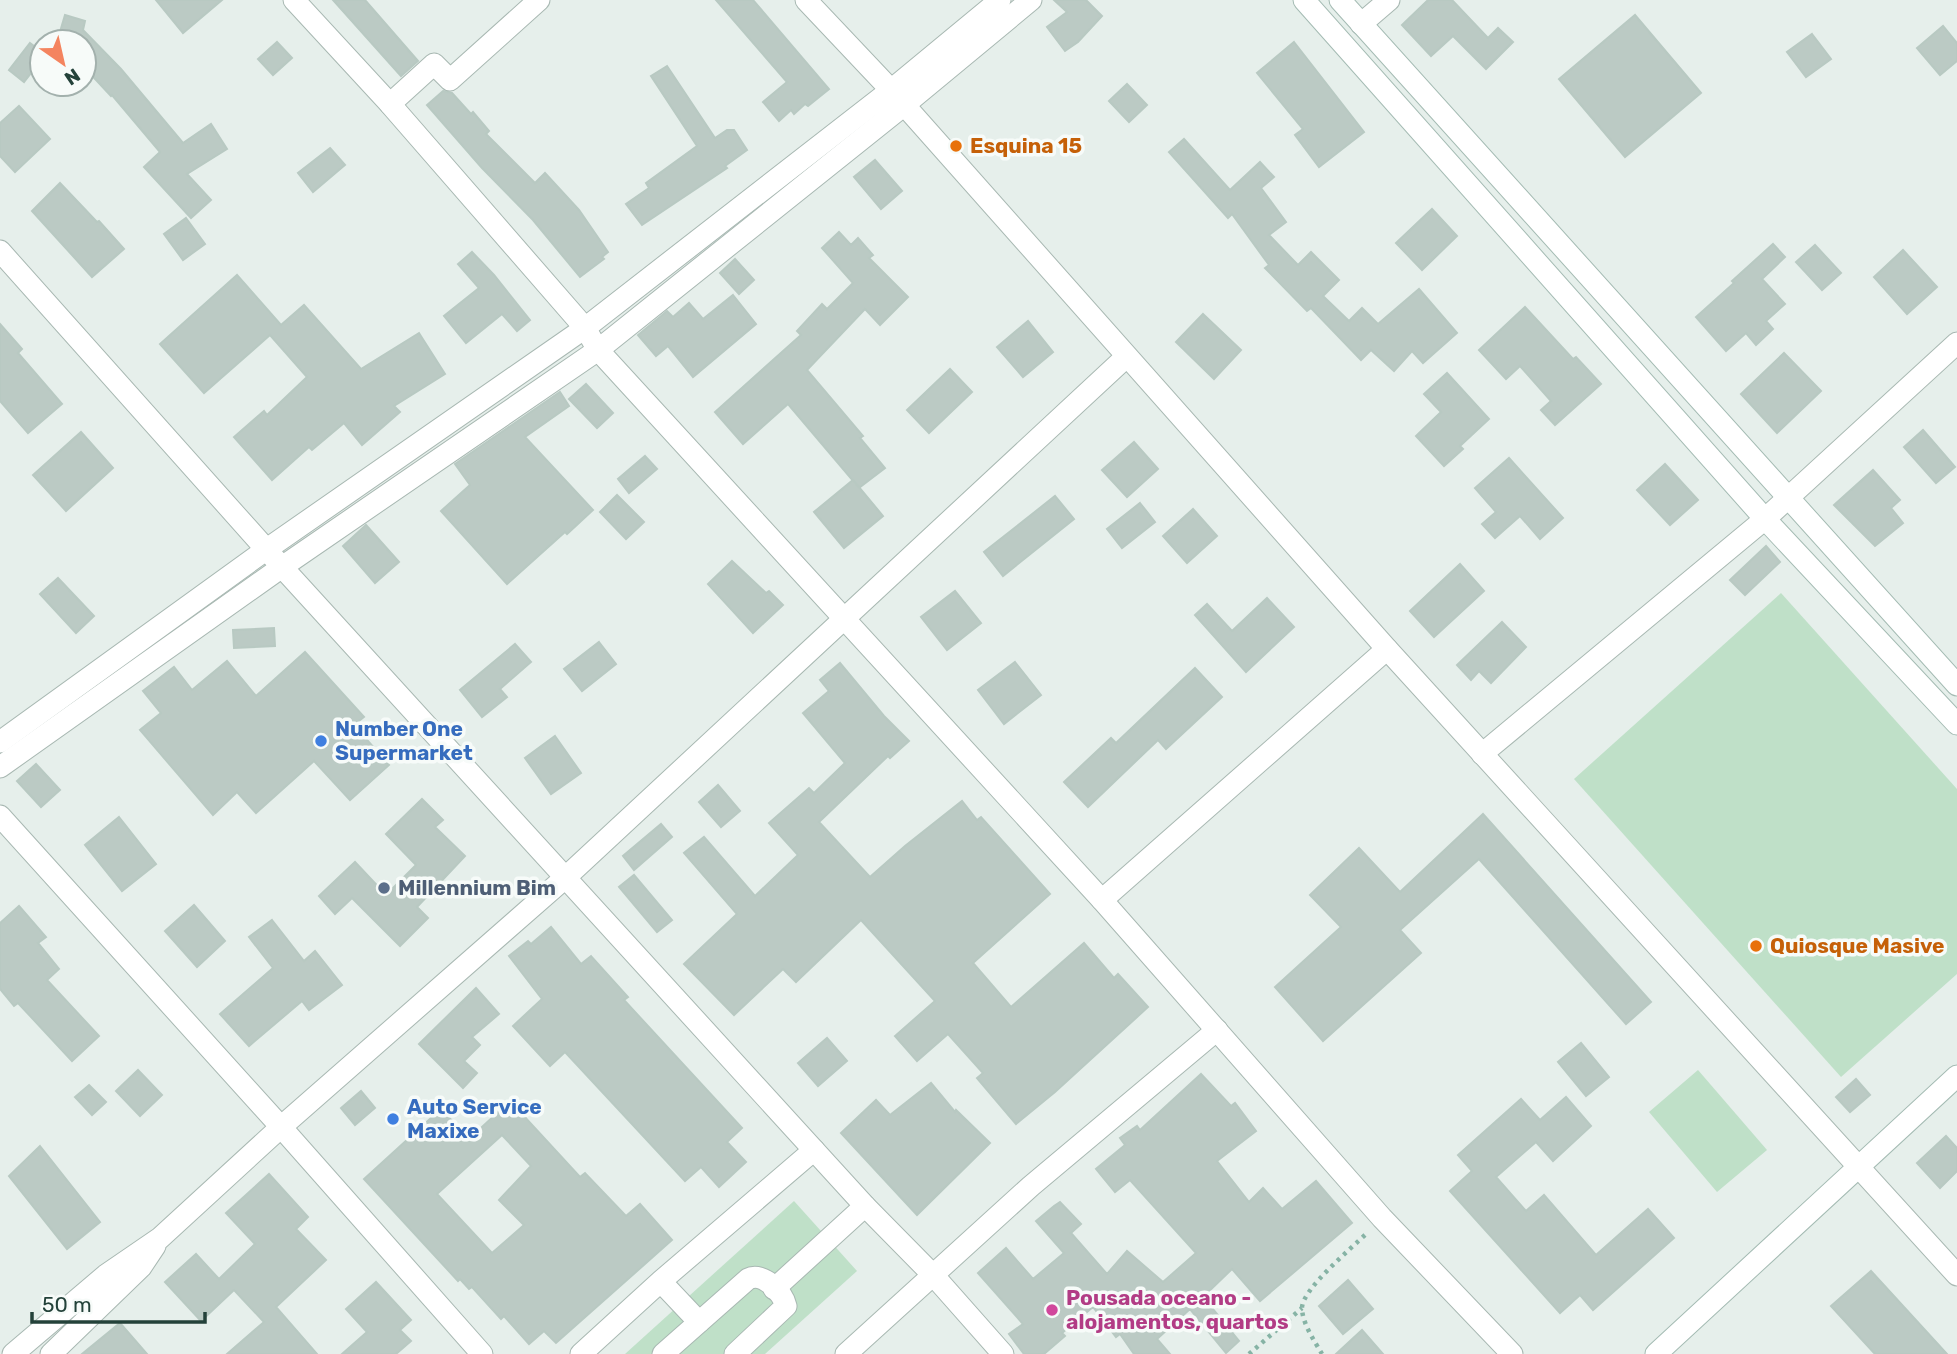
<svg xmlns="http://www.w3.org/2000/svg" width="1957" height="1354" font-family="Rubik,sans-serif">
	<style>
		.green { fill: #bfe0c8 }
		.building { fill: #bbcac4; stroke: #b8c9c2; stroke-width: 2; fill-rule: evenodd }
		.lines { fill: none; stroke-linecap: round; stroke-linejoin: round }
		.street-casing { stroke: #a8b8b2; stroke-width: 23 }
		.secondary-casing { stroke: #a4bbb3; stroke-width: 23 }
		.path { stroke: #86b3a5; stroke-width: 4.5; stroke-dasharray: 3.5 5; stroke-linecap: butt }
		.street { stroke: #fff; stroke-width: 21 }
		.secondary { stroke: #fff; stroke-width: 21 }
		.food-dot { fill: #e8710a; stroke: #f7fbf9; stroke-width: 2.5 }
		.shop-dot { fill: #3f7fe0; stroke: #f7fbf9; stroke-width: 2.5 }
		.service-dot { fill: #5c6f8a; stroke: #f7fbf9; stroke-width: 2.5 }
		.hotel-dot { fill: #d1479c; stroke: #f7fbf9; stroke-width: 2.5 }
		.labels { text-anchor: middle; stroke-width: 7; stroke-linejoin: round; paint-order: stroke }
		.food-label { font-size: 21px; font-weight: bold; fill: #c56008; stroke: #f7fbf9; text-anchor: start }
		.shop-label { font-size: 21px; font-weight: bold; fill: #366cbe; stroke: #f7fbf9; text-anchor: start }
		.service-label { font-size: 21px; font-weight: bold; fill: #4e5e75; stroke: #f7fbf9; text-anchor: start }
		.hotel-label { font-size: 21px; font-weight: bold; fill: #b23c85; stroke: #f7fbf9; text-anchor: start }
	</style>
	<rect width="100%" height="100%" fill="#e6efeb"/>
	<g class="green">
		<polygon points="1781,593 1957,789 1957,974 1841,1077 1574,779"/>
		<polygon points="1698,1070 1767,1150 1717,1192 1649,1112"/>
		<polygon points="794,1201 857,1271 765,1354 625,1354"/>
	</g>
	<g class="building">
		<polygon points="156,0 222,0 183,33"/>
		<polygon points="333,0 365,0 418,61 401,76"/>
		<polygon points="716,0 753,0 829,89 808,106 805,104 794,114 791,110 779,121 763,102 787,82"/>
		<polygon points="1054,0 1086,0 1102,16 1078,42 1065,51 1047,27 1067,12"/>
		<polygon points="1428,0 1452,0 1488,38 1498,28 1513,42 1486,69 1453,36 1431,56 1402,25"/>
		<polygon points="65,15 85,21 83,30 121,69 183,143 211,124 227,149 187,174 211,200 191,218 144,167 160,152 112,95 111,96 84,67 84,42 57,42"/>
		<polygon points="1635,15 1701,93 1625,157 1559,79"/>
		<polygon points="1943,26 1957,43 1957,61 1940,75 1917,48"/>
		<polygon points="1812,34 1831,59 1806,77 1787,52"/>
		<polygon points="277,42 292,58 273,75 258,59"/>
		<polygon points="1294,42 1364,132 1319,167 1295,135 1303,129 1257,73"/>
		<polygon points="30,43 42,52 42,59 24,82 9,70"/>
		<polygon points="667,66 715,138 727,130 734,130 747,150 725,166 727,168 642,225 626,204 649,188 646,183 697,146 651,76"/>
		<polygon points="1127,84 1147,105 1129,122 1109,101"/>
		<polygon points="443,91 452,93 471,114 473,112 489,131 486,134 535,183 545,173 579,210 608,252 602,257 604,259 580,277 533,220 482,168 427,105"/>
		<polygon points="19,106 50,139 15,172 0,156 0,123"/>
		<polygon points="1184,139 1230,190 1260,162 1274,177 1261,188 1286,222 1269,235 1298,265 1311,252 1339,280 1323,296 1349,321 1362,308 1378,324 1419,289 1457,333 1423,363 1412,351 1394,371 1371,350 1361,360 1311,308 1307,311 1265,268 1269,265 1232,214 1228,218 1169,152"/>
		<polygon points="330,148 345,165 313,192 298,173"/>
		<polygon points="875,160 902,191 881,209 854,177"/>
		<polygon points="60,183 97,222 99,221 124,249 92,277 32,211"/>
		<polygon points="1432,209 1457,236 1422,270 1396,243"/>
		<polygon points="186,218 205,244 183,260 164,234"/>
		<polygon points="839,232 851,245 858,238 873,255 869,258 908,297 880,325 865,309 807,370 863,436 860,438 885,468 859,488 788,404 743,444 715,412 801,335 797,331 822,304 827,309 853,283 822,248"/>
		<polygon points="1773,244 1785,257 1762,279 1785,304 1766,321 1773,329 1756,345 1746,333 1726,351 1696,317 1734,283 1732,281"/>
		<polygon points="1815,245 1841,273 1822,290 1796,262"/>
		<polygon points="1903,250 1937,287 1907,314 1874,277"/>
		<polygon points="472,252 494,275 530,320 517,331 502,314 466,343 444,316 479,288 458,264"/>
		<polygon points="735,259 754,280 739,294 720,273"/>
		<polygon points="237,275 281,325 304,305 361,369 419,333 445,374 394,406 400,412 362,445 344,423 312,450 309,447 272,480 234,437 264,411 267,415 307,377 270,335 204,393 160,344"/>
		<polygon points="733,295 756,324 693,377 668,346 656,356 638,335 667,311 673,317 689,303 703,319"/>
		<polygon points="1525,307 1573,359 1576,357 1601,384 1555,425 1541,410 1551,401 1520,366 1506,379 1479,350"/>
		<polygon points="1203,314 1241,350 1214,379 1176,342"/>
		<polygon points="1028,321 1053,352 1023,377 997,347"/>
		<polygon points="0,324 22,349 18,353 62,404 28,433 0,401"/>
		<polygon points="1784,353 1821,391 1777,433 1741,394"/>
		<polygon points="950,369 972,392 929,433 907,410"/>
		<polygon points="1447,373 1489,419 1460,446 1463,449 1444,466 1416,436 1441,412 1424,394"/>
		<polygon points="586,384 613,413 597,428 569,399"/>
		<polygon points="560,392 569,406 525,437 593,510 567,534 565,532 507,584 441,511 470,485 455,464"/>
		<polygon points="1923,430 1955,467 1936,483 1904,447"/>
		<polygon points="81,432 113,468 66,511 33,475"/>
		<polygon points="1134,442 1158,469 1127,497 1102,470"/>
		<polygon points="645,456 657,469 629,493 618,479"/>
		<polygon points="1509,458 1563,518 1540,539 1520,516 1495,538 1482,524 1496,512 1475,488"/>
		<polygon points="1665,464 1698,500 1670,525 1637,490"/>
		<polygon points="1873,470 1900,500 1891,508 1903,523 1875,546 1834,505"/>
		<polygon points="853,480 883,516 844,548 814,512"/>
		<polygon points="617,495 644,522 626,539 600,512"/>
		<polygon points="1055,496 1074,519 1003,576 984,552"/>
		<polygon points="1140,503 1155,522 1122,548 1107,529"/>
		<polygon points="1193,509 1217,536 1187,563 1163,536"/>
		<polygon points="366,525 399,562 375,583 343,546"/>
		<polygon points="1766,546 1780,562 1745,595 1730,580"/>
		<polygon points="732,561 766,593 769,591 783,605 753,633 708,584"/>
		<polygon points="1460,564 1484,591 1434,637 1410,611"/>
		<polygon points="58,578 94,616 76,633 40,594"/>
		<polygon points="955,591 981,623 947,650 921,617"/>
		<polygon points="1267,598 1294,627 1246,672 1195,615 1207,604 1232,631"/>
		<polygon points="1502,622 1526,647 1491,683 1479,671 1471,680 1457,665"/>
		<polygon points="274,628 275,646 234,648 233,630"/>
		<polygon points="599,642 616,664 582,691 564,669"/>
		<polygon points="515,644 531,662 500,689 507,697 482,717 460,690"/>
		<polygon points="305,652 364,717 354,725 389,765 350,800 314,761 256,813 237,792 213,815 140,730 161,713 143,691 174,667 192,690 227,661 256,696"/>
		<polygon points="1015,662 1041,695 1004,724 978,690"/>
		<polygon points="840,663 884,716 909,741 890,758 888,756 819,822 870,877 905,846 962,801 977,820 981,817 1050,894 973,963 1011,1007 1084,943 1114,978 1118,974 1148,1007 1055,1092 1016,1124 977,1078 983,1073 948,1034 917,1061 895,1036 935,1001 861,920 796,982 783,969 734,1015 684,964 737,914 684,853 704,837 755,896 798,855 769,823 809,788 814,793 845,763 803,713 829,691 820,680"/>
		<polygon points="1195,668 1222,697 1166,749 1158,740 1088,807 1064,782 1111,738 1116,743"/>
		<polygon points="555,736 581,773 551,794 525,758"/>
		<polygon points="36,764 60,790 41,807 17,781"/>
		<polygon points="718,785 740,811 721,827 699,802"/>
		<polygon points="422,799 443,820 435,827 465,856 417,907 428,918 400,946 352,898 335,914 319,896 355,862 386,895 416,865 386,834"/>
		<polygon points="1483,814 1651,1002 1626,1024 1479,859 1400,930 1421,953 1323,1041 1275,987 1341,927 1310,895 1359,848 1400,892"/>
		<polygon points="119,817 156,864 122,891 85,845"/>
		<polygon points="661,824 672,837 634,870 623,856"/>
		<polygon points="634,875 672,920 657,932 619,887"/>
		<polygon points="194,905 225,941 197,967 165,931"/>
		<polygon points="19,906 46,937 38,943 59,969 47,980 99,1036 72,1061 18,1003 14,1006 0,989 0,923"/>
		<polygon points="272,920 304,961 315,951 342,985 309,1010 302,1001 249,1046 220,1014 273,968 249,937"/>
		<polygon points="551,927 581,964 591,956 628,997 624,1000 742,1128 727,1142 746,1162 719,1187 701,1167 685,1181 565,1052 550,1066 513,1026 542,999 509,956 528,941 531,944"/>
		<polygon points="476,988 499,1014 472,1037 480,1045 464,1061 477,1073 463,1088 419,1044"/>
		<polygon points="827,1038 847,1061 818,1086 798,1063"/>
		<polygon points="1581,1043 1609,1077 1586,1096 1558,1062"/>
		<polygon points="138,1070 162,1095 140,1116 116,1091"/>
		<polygon points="1201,1074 1231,1106 1235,1103 1256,1131 1217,1161 1249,1202 1263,1188 1282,1209 1316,1181 1352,1223 1260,1301 1232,1269 1203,1297 1239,1341 1226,1353 1190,1309 1157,1339 1170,1354 1134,1354 1120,1334 1116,1337 1093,1307 1062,1333 1065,1336 1044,1354 1024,1354 1009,1334 1023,1324 978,1273 1006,1248 1033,1279 1064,1253 1036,1221 1054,1206 1060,1202 1081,1224 1071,1233 1107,1274 1127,1251 1163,1282 1196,1253 1130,1180 1115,1192 1096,1169 1125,1145 1120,1138 1137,1126 1140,1130"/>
		<polygon points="1856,1079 1870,1095 1850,1112 1836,1097"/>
		<polygon points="931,1083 955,1112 956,1110 990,1143 917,1215 841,1133 876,1100 890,1115"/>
		<polygon points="89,1085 106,1102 92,1115 75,1097"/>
		<polygon points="361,1091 375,1108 355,1125 341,1108"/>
		<polygon points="1566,1097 1591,1126 1553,1161 1536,1142 1496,1177 1526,1211 1544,1195 1596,1255 1648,1209 1674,1238 1593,1310 1580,1295 1560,1313 1450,1191 1472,1171 1458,1155 1521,1099 1540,1120"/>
		<path d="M510,1101L580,1177L585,1173L626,1216L640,1204L672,1240L556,1343L544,1331L529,1344L504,1316L501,1319L472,1287L469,1289L460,1279L458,1281L364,1179L441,1109L469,1139ZM502,1135L531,1166L499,1200L524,1225L492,1253L437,1194Z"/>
		<polygon points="1946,1136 1957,1148 1957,1171 1940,1188 1917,1163"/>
		<polygon points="40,1146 100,1222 67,1249 9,1176"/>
		<polygon points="269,1174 308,1217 296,1229 326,1260 276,1307 317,1354 227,1354 264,1322 234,1290 201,1321 165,1282 196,1254 219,1279 255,1244 226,1213"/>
		<polygon points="1871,1271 1947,1354 1875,1354 1831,1306"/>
		<polygon points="1348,1280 1373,1309 1343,1334 1319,1306"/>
		<polygon points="376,1282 411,1320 400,1330 411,1341 396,1354 342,1354 367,1332 346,1309"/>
		<polygon points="120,1323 147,1354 82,1354"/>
		<polygon points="1362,1330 1383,1354 1336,1354"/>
	</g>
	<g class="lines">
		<defs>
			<g id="street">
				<polyline points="294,0 390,104 585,328 598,350 1102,900 1382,1218 1512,1354"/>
				<polyline points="806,0 891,90 1387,649 1957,1275"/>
				<polyline points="1361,24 1389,0"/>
				<polyline points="390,104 434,64 450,80 539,0"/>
				<polyline points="0,251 282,567 865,1206 934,1276 1003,1354"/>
				<polyline points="0,742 267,549 585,328 891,90 1000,0"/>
				<polyline points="1482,754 1765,519 1957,343"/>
				<polyline points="0,767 282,567 598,350 903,106 1031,0"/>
				<polyline points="0,816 281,1127 482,1354"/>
				<polyline points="1102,900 1387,649"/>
				<polyline points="665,1286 699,1322"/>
				<polyline points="774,1289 865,1206"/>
				<polyline points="13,1354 106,1275 160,1238 281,1127 566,877 1126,357"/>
				<polyline points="51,1354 141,1267 155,1246"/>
				<polyline points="581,1354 661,1281 814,1150"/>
				<path d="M663,1354L748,1279C763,1271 783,1293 786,1306L735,1354"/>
				<polyline points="846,1354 1031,1186 1217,1030"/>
			</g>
			<g id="secondary">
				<polyline points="1304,0 1765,519 1957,724"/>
				<polyline points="1340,0 1957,685"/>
				<polyline points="1656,1354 1957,1076"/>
			</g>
		</defs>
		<use href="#street" class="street-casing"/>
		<use href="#secondary" class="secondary-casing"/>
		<g class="path">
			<polyline points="1249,1354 1302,1308"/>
			<path d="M1322,1354C1315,1342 1302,1323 1302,1308C1302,1289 1352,1248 1367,1233"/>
		</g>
		<use href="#street" class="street"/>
		<use href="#secondary" class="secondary"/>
	</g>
	<g class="food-dot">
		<circle cx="956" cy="146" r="7"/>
		<circle cx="1756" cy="946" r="7"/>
	</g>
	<g class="shop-dot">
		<circle cx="321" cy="741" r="7"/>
		<circle cx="393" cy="1119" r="7"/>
	</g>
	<circle class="service-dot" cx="384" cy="888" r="7"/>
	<circle class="hotel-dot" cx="1052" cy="1310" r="7"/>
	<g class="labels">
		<g class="food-label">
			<text x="970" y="153">Esquina 15</text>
			<text x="1770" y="953">Quiosque Masive</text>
		</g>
		<g class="shop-label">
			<text x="335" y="736">Number One<tspan x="335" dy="24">Supermarket</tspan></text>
			<text x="407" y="1114">Auto Service<tspan x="407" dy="24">Maxixe</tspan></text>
		</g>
		<g class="service-label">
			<text x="398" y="895">Millennium Bim</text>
		</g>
		<g class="hotel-label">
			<text x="1066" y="1305">Pousada oceano -<tspan x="1066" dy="24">alojamentos, quartos</tspan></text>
		</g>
	</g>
	<g transform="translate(63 63) rotate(146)"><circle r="33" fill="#f7fbf9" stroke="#a3b1ad" stroke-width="2"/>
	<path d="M0-5L12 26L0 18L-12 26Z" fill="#f4845f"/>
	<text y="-10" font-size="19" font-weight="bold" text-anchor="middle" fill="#24423a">N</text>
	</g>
	<path d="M32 1312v10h173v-10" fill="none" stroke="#24423a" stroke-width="3.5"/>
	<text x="42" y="1312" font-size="21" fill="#24423a" stroke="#f7fbf9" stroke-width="5" paint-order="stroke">50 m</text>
</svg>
